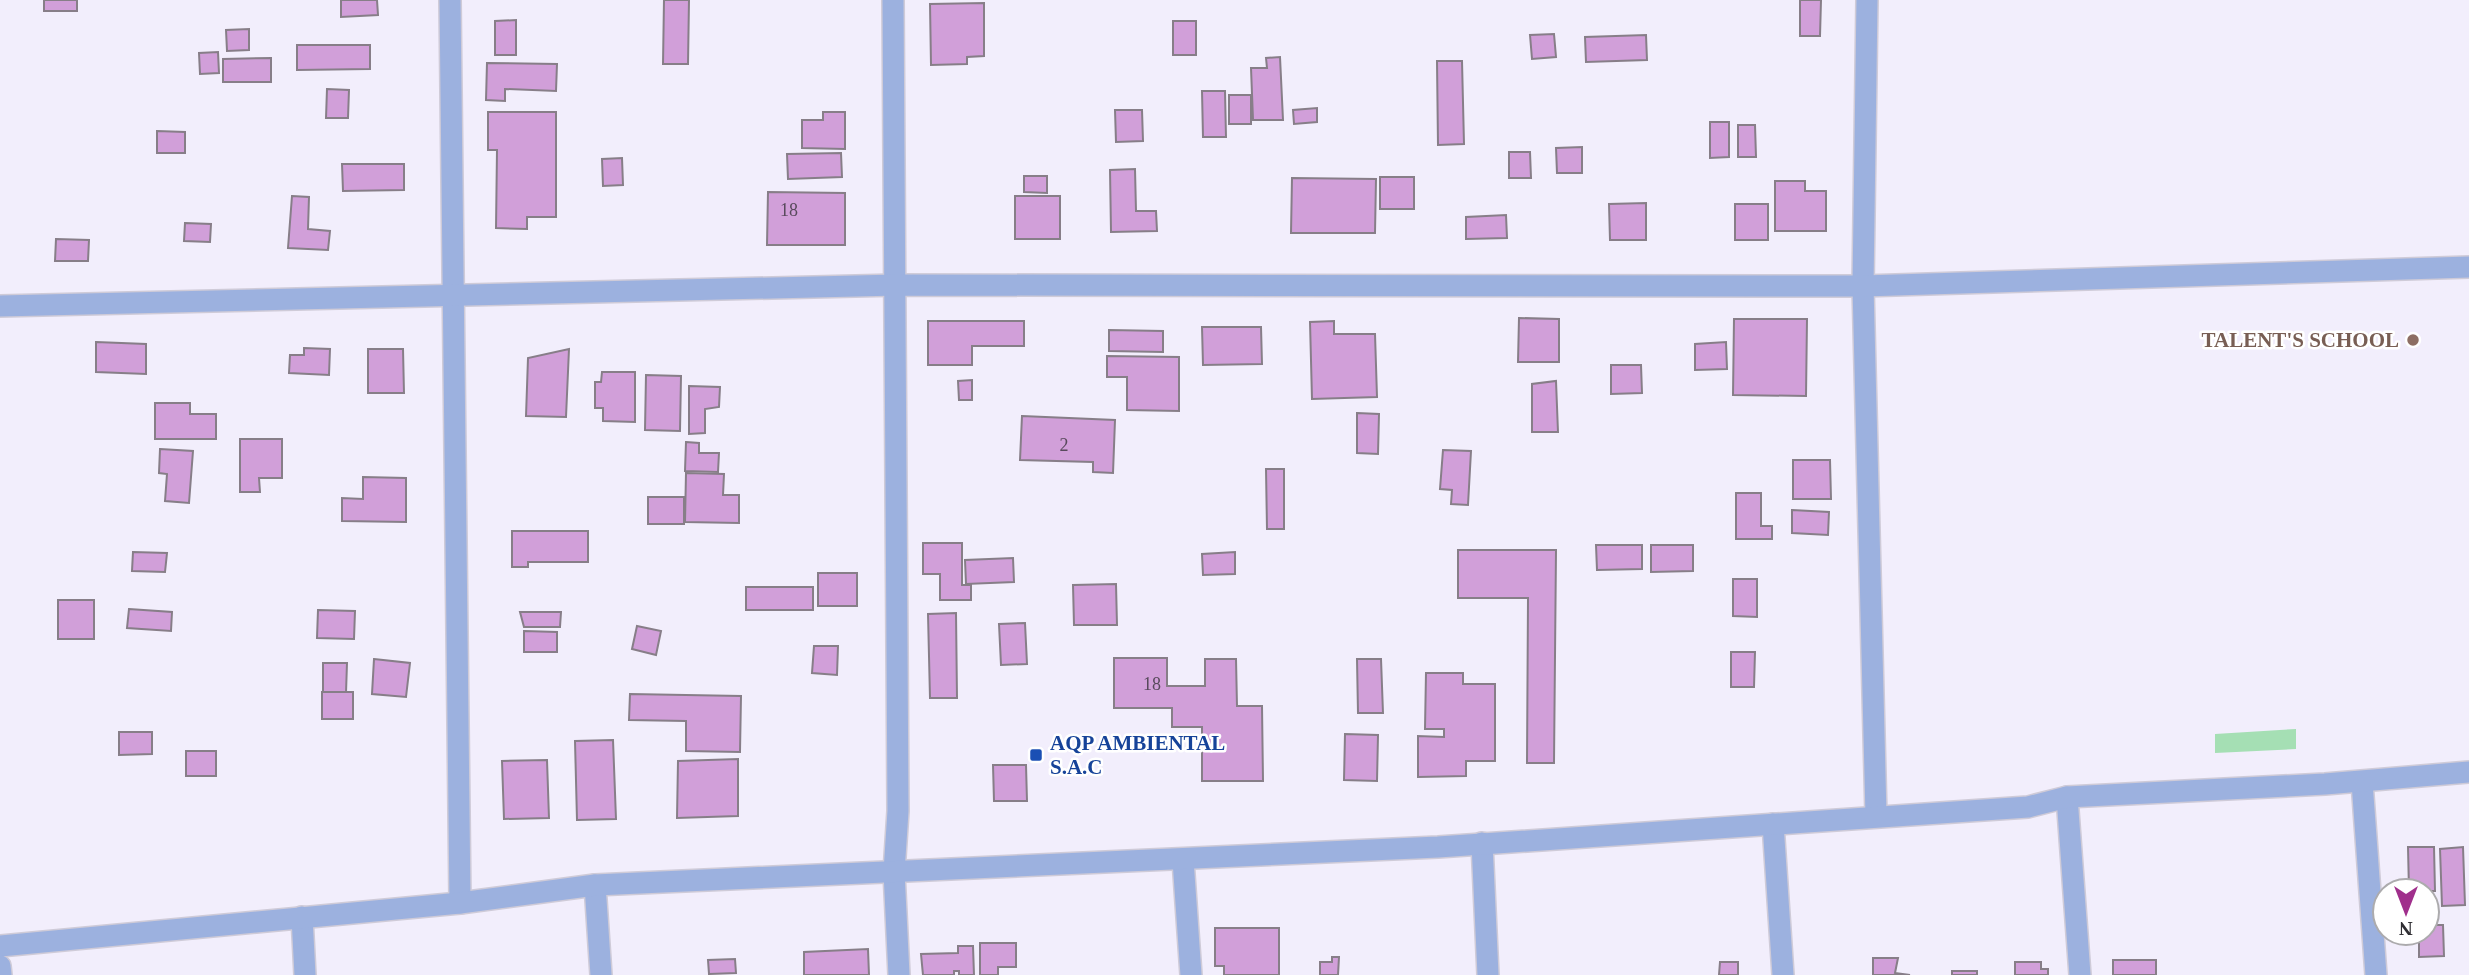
<svg xmlns="http://www.w3.org/2000/svg" width="2469" height="975" font-family="Georgia,serif">
	<style>
		.grass { fill: #a5dfb4 }
		.building { fill: #d19fd9; stroke: #877e88; stroke-width: 2 }
		.lines { fill: none; stroke-linecap: round; stroke-linejoin: round }
		.minor-casing { stroke: #cfcbd8; stroke-width: 24 }
		.minor { stroke: #9cb1df; stroke-width: 21 }
		.education-dot { fill: #8d6e63; stroke: #fff; stroke-width: 2.5 }
		.transit-dot { fill: #1a4fb4; stroke: #fff; stroke-width: 2.5 }
		.labels { text-anchor: middle; stroke-width: 5; stroke-linejoin: round; paint-order: stroke }
		.number-label { font-size: 18px; fill: #584a5c }
		.education-label { font-size: 21px; font-weight: bold; fill: #785e54; stroke: #fff; text-anchor: end }
		.transit-label { font-size: 21px; font-weight: bold; fill: #164399; stroke: #fff; text-anchor: start }
	</style>
	<rect width="100%" height="100%" fill="#f2eefc"/>
	<polygon class="grass" points="2296,729 2296,749 2215,753 2215,734"/>
	<g class="building">
		<rect x="44" y="0" width="33" height="11"/>
		<polygon points="341,0 377,0 378,15 341,17"/>
		<polygon points="664,0 689,0 688,64 663,64"/>
		<polygon points="1800,0 1821,0 1820,36 1800,36"/>
		<polygon points="984,3 984,56 967,57 967,64 931,65 930,4"/>
		<polygon points="516,20 516,55 495,55 495,21"/>
		<rect x="1173" y="21" width="23" height="34"/>
		<polygon points="249,29 249,50 227,51 226,30"/>
		<polygon points="1554,34 1556,57 1532,59 1530,35"/>
		<polygon points="1646,35 1647,60 1586,62 1585,37"/>
		<polygon points="297,45 370,45 370,69 297,70"/>
		<polygon points="218,52 219,73 200,74 199,53"/>
		<polygon points="1280,57 1283,120 1253,120 1251,68 1267,68 1266,58"/>
		<polygon points="271,58 271,82 223,82 223,59"/>
		<polygon points="1437,61 1462,61 1464,144 1438,145"/>
		<polygon points="487,63 557,64 556,91 505,89 505,101 486,100"/>
		<polygon points="327,89 349,90 348,118 326,118"/>
		<polygon points="1202,91 1225,91 1226,137 1203,137"/>
		<rect x="1229" y="95" width="22" height="29"/>
		<polygon points="1317,108 1317,122 1294,124 1293,110"/>
		<polygon points="1115,110 1142,110 1143,141 1116,142"/>
		<polygon points="488,112 556,112 556,217 527,217 527,229 496,228 497,150 488,150"/>
		<polygon points="823,112 845,112 845,149 802,148 802,120 823,120"/>
		<polygon points="1710,122 1729,122 1729,157 1710,158"/>
		<polygon points="1738,125 1755,125 1756,157 1738,157"/>
		<polygon points="157,131 185,132 185,153 157,153"/>
		<polygon points="1582,147 1582,173 1557,173 1556,148"/>
		<polygon points="1509,152 1530,152 1531,178 1509,178"/>
		<polygon points="841,153 842,177 788,179 787,154"/>
		<polygon points="622,158 623,185 603,186 602,159"/>
		<polygon points="342,164 404,164 404,190 343,191"/>
		<polygon points="1135,169 1136,211 1156,211 1157,231 1111,232 1110,170"/>
		<polygon points="1024,176 1047,176 1047,193 1024,192"/>
		<rect x="1380" y="177" width="34" height="32"/>
		<polygon points="1292,178 1376,179 1375,233 1291,233"/>
		<polygon points="1775,181 1805,181 1805,191 1826,191 1826,231 1775,231"/>
		<polygon points="768,192 845,193 845,245 767,245"/>
		<polygon points="292,196 309,197 308,229 330,231 328,250 288,248"/>
		<rect x="1015" y="196" width="45" height="43"/>
		<polygon points="1646,203 1646,240 1610,240 1609,204"/>
		<rect x="1735" y="204" width="33" height="36"/>
		<polygon points="1506,215 1507,238 1466,239 1466,217"/>
		<polygon points="185,223 211,224 210,242 184,241"/>
		<polygon points="56,239 89,240 88,261 55,261"/>
		<polygon points="1519,318 1559,319 1559,362 1518,362"/>
		<polygon points="1734,319 1807,319 1806,396 1733,395"/>
		<polygon points="928,321 1024,321 1024,346 972,346 972,365 928,365"/>
		<polygon points="1334,321 1334,334 1375,334 1377,397 1312,399 1310,322"/>
		<polygon points="1202,327 1261,327 1262,364 1203,365"/>
		<polygon points="1109,330 1163,331 1163,352 1109,351"/>
		<polygon points="96,342 146,344 146,374 96,372"/>
		<polygon points="1726,342 1727,369 1695,370 1695,344"/>
		<polygon points="304,348 330,349 329,375 289,373 290,355 304,355"/>
		<polygon points="368,349 403,349 404,393 368,393"/>
		<polygon points="569,349 566,417 526,416 528,358"/>
		<polygon points="1107,356 1179,357 1179,411 1127,410 1127,377 1107,377"/>
		<polygon points="1611,365 1641,365 1642,393 1611,394"/>
		<polygon points="602,372 635,372 635,422 603,421 603,408 595,408 595,382 601,382"/>
		<polygon points="646,375 681,376 680,431 645,430"/>
		<polygon points="972,380 972,400 959,400 958,381"/>
		<polygon points="1556,381 1558,432 1532,432 1532,384"/>
		<polygon points="689,386 720,387 719,407 705,409 705,433 689,434"/>
		<polygon points="155,403 190,403 190,414 216,414 216,439 155,439"/>
		<polygon points="1357,413 1379,414 1378,454 1357,453"/>
		<polygon points="1022,416 1115,420 1113,473 1093,472 1093,462 1020,460"/>
		<polygon points="240,439 282,439 282,478 259,478 260,492 240,492"/>
		<polygon points="686,442 699,443 699,453 719,453 718,472 685,471"/>
		<polygon points="160,449 193,451 189,503 165,501 167,474 159,473"/>
		<polygon points="1443,450 1471,451 1468,505 1451,504 1452,490 1440,489"/>
		<polygon points="1793,460 1830,460 1831,499 1793,499"/>
		<polygon points="1266,469 1284,469 1284,529 1267,529"/>
		<polygon points="686,473 724,474 723,495 739,495 739,523 685,522"/>
		<polygon points="363,477 406,478 406,522 342,521 342,498 363,499"/>
		<polygon points="1736,493 1761,493 1761,526 1772,526 1772,539 1736,539"/>
		<rect x="648" y="497" width="36" height="27"/>
		<polygon points="1792,510 1829,512 1828,535 1792,533"/>
		<polygon points="512,531 588,531 588,562 528,562 528,567 512,567"/>
		<polygon points="923,543 962,543 962,585 971,585 971,600 940,600 940,574 923,574"/>
		<polygon points="1596,545 1642,545 1642,569 1597,570"/>
		<polygon points="1651,545 1693,545 1693,571 1651,572"/>
		<polygon points="1458,550 1556,550 1554,763 1527,763 1528,598 1458,598"/>
		<polygon points="133,552 167,553 165,572 132,571"/>
		<polygon points="1235,552 1235,574 1203,575 1202,554"/>
		<polygon points="1013,558 1014,582 966,584 965,560"/>
		<rect x="818" y="573" width="39" height="33"/>
		<polygon points="1733,579 1757,579 1757,617 1733,616"/>
		<polygon points="1116,584 1117,625 1074,625 1073,585"/>
		<rect x="746" y="587" width="67" height="23"/>
		<rect x="58" y="600" width="36" height="39"/>
		<polygon points="129,609 172,612 171,631 127,628"/>
		<polygon points="318,610 355,611 354,639 317,638"/>
		<polygon points="520,612 561,612 560,627 524,627"/>
		<polygon points="956,613 957,698 930,698 928,614"/>
		<polygon points="1025,623 1027,664 1001,665 999,624"/>
		<polygon points="637,626 661,631 656,655 632,649"/>
		<polygon points="524,631 557,632 557,652 524,652"/>
		<polygon points="814,646 838,646 837,675 812,673"/>
		<polygon points="1731,652 1755,652 1754,687 1731,687"/>
		<polygon points="1114,658 1167,658 1167,686 1205,686 1205,659 1236,659 1237,706 1262,706 1263,781 1202,781 1202,727 1172,727 1172,708 1114,708"/>
		<polygon points="374,659 410,663 406,697 372,694"/>
		<polygon points="1357,659 1381,659 1383,713 1358,713"/>
		<polygon points="323,663 347,663 346,693 323,692"/>
		<polygon points="1426,673 1463,673 1463,684 1495,684 1495,761 1466,761 1466,776 1418,777 1418,736 1444,737 1444,729 1425,729"/>
		<rect x="322" y="692" width="31" height="27"/>
		<polygon points="630,694 741,696 740,752 686,751 686,721 629,720"/>
		<polygon points="119,732 152,732 152,754 119,755"/>
		<polygon points="1345,734 1378,735 1377,781 1344,780"/>
		<polygon points="613,740 616,819 577,820 575,741"/>
		<rect x="186" y="751" width="30" height="25"/>
		<polygon points="738,759 738,816 677,818 678,761"/>
		<polygon points="547,760 549,818 504,819 502,761"/>
		<polygon points="993,765 1026,765 1027,801 994,801"/>
		<polygon points="2408,847 2434,847 2435,891 2409,891"/>
		<polygon points="2463,847 2465,905 2442,906 2440,849"/>
		<polygon points="2427,925 2443,925 2444,956 2419,957 2419,933 2427,933"/>
		<polygon points="1215,928 1279,928 1279,975 1224,975 1224,966 1215,966"/>
		<polygon points="980,943 1016,943 1016,967 998,967 998,975 980,975"/>
		<polygon points="958,946 973,946 974,975 959,975 959,971 954,971 954,975 923,975 921,954 958,953"/>
		<polygon points="868,949 869,975 804,975 804,952"/>
		<polygon points="1332,957 1339,957 1338,975 1320,975 1320,962 1332,962"/>
		<polygon points="1873,958 1898,958 1895,973 1910,975 1873,975"/>
		<polygon points="735,959 736,973 709,974 708,960"/>
		<rect x="2113" y="960" width="43" height="15"/>
		<polygon points="1720,962 1738,962 1738,975 1719,975"/>
		<polygon points="2015,962 2041,962 2041,969 2048,969 2048,975 2015,975"/>
		<rect x="1952" y="971" width="25" height="4"/>
	</g>
	<g class="lines">
		<defs>
			<g id="minor">
				<polyline points="450,0 460,903"/>
				<polyline points="893,0 898,811 894,872 899,975"/>
				<polyline points="1867,0 1863,286 1876,816"/>
				<polyline points="0,306 897,285 1863,286 2469,267"/>
				<polyline points="2362,782 2376,975"/>
				<polyline points="2067,797 2080,975"/>
				<polyline points="1773,824 1783,975"/>
				<polyline points="1482,843 1488,975"/>
				<polyline points="1183,860 1191,975"/>
				<polyline points="595,885 601,975"/>
				<polyline points="302,917 305,975"/>
				<polyline points="0,946 460,903 595,885 1438,847 2028,807 2067,797 2325,784 2469,772"/>
				<polyline points="0,966 1,975"/>
			</g>
		</defs>
		<use href="#minor" class="minor-casing"/>
		<use href="#minor" class="minor"/>
	</g>
	<circle class="education-dot" cx="2413" cy="340" r="7"/>
	<rect class="transit-dot" x="1029" y="748" width="14" height="14" rx="3.5"/>
	<g class="labels">
		<g class="number-label">
			<text x="789" y="216">18</text>
			<text x="1064" y="451">2</text>
			<text x="1152" y="690">18</text>
		</g>
		<g class="education-label">
			<text x="2399" y="347">TALENT'S SCHOOL</text>
		</g>
		<g class="transit-label">
			<text x="1050" y="750">AQP AMBIENTAL<tspan x="1050" dy="24">S.A.C</tspan></text>
		</g>
	</g>
	<g transform="translate(2406 912) rotate(180)"><circle r="33" fill="#ffffff" stroke="#acabad" stroke-width="2"/>
	<path d="M0-5L12 26L0 18L-12 26Z" fill="#a02f8c"/>
	<text y="-10" font-size="19" font-weight="bold" text-anchor="middle" fill="#2f2e33">N</text>
	</g>
</svg>
